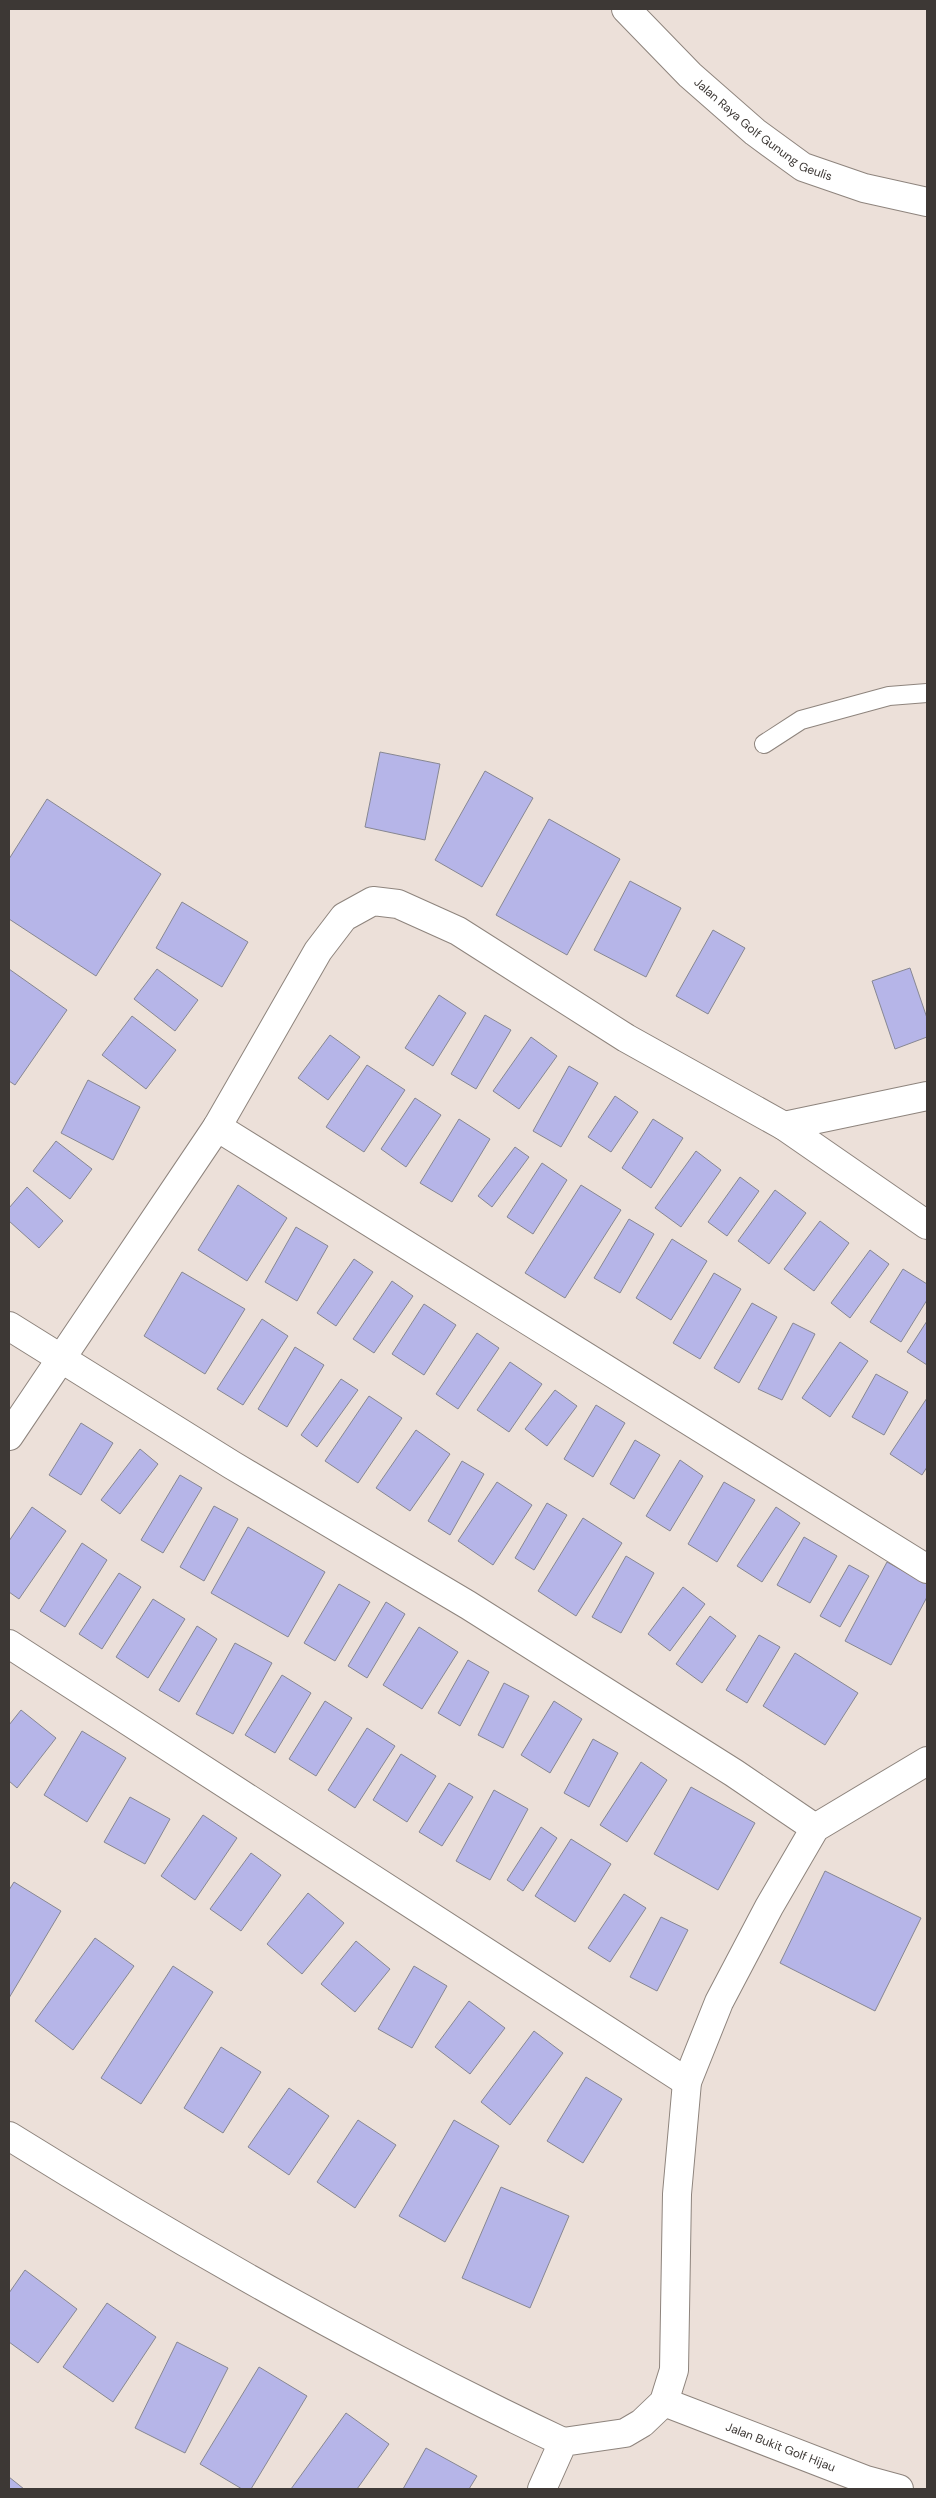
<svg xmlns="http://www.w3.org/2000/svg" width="936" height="2498" font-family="'DM Sans',sans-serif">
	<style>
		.building { fill: #b6b5e8; stroke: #878792 }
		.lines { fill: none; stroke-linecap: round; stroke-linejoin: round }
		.service-casing { stroke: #8e847d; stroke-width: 20 }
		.minor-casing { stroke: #8e847d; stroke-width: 30 }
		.secondary-casing { stroke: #8e847d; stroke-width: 30 }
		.service { stroke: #fff; stroke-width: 18 }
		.minor { stroke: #fff; stroke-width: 28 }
		.secondary { stroke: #fff; stroke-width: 28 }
		.labels { text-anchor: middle; stroke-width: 4; stroke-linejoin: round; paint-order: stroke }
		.street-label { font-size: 12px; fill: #3d3835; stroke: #f9ede6 }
	</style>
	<rect width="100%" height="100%" fill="#ece0d9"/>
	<g class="building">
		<polygon points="380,752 440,764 425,840 365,827"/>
		<polygon points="485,771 533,798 482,887 435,860"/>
		<polygon points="47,799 161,874 96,976 9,919 9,859"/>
		<polygon points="549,819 620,859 567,955 496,915"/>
		<polygon points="630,881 681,908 646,977 594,950"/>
		<polygon points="182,902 248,942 222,987 156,948"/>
		<polygon points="713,930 745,948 708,1014 676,996"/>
		<polygon points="910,968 927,1018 927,1037 895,1049 872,981"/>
		<polygon points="9,969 67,1010 15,1085 9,1081"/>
		<polygon points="157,969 198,1000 175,1031 134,999"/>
		<polygon points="439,995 466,1013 433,1066 405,1048"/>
		<polygon points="485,1015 511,1030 476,1089 451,1074"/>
		<polygon points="132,1016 176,1050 146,1089 102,1055"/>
		<polygon points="330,1035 360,1057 328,1100 298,1078"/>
		<polygon points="531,1037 557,1056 519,1109 493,1091"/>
		<polygon points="367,1065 405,1090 364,1152 326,1127"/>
		<polygon points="569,1066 598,1083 561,1147 533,1131"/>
		<polygon points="88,1080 140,1107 113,1160 61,1133"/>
		<polygon points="615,1096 638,1112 611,1152 588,1137"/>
		<polygon points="415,1098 441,1115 406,1167 381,1149"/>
		<polygon points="459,1119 490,1139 452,1202 420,1183"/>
		<polygon points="653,1119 683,1138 651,1188 622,1168"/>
		<polygon points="56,1141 92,1169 70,1199 33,1171"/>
		<polygon points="515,1147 529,1157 492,1207 478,1196"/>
		<polygon points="696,1151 721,1170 681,1227 655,1208"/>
		<polygon points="542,1163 567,1180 533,1234 507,1217"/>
		<polygon points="740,1177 759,1191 727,1236 708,1222"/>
		<polygon points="238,1185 287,1218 247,1281 198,1250"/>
		<polygon points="581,1185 621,1210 565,1298 525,1273"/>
		<polygon points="27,1187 63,1221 39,1248 9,1221 9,1208"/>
		<polygon points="775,1190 806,1213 769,1264 738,1241"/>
		<polygon points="629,1219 654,1234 620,1293 594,1278"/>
		<polygon points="820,1221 849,1243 814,1291 784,1269"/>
		<polygon points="296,1227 328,1246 297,1301 265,1282"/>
		<polygon points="672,1239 707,1261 671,1320 636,1298"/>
		<polygon points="870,1250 889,1264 850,1318 831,1303"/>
		<polygon points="354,1259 373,1272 336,1326 317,1313"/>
		<polygon points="903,1269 927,1284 927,1300 901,1342 870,1322"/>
		<polygon points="182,1272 245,1309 205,1374 144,1336"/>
		<polygon points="714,1273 741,1289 700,1359 673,1343"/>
		<polygon points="392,1281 413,1296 374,1353 353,1339"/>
		<polygon points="752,1303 777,1317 739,1383 714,1368"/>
		<polygon points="424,1304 456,1325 424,1375 392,1354"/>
		<polygon points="262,1319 288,1336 243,1405 217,1389"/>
		<polygon points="927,1321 927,1365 907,1352"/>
		<polygon points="793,1323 815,1334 782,1400 758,1389"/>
		<polygon points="477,1333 499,1348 458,1409 436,1394"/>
		<polygon points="840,1342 868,1361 830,1417 802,1398"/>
		<polygon points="295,1347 324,1365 287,1427 258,1409"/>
		<polygon points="510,1362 542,1384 509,1432 477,1410"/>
		<polygon points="876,1374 908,1392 884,1435 852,1417"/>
		<polygon points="341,1379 358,1390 317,1447 301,1435"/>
		<polygon points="555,1390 577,1406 547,1446 525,1429"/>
		<polygon points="369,1396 402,1418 358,1483 325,1461"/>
		<polygon points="927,1398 927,1467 922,1475 890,1454"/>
		<polygon points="596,1405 625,1423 593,1477 564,1459"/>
		<polygon points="81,1423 113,1443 81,1495 49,1475"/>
		<polygon points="416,1430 450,1454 410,1511 376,1488"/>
		<polygon points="635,1440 660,1455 634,1499 610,1484"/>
		<polygon points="140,1449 158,1464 120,1514 101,1500"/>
		<polygon points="680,1460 703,1476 670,1531 646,1516"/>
		<polygon points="462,1461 484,1474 450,1535 428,1521"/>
		<polygon points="180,1475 202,1488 163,1553 141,1540"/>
		<polygon points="497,1482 532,1505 493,1565 458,1541"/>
		<polygon points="724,1482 755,1500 717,1562 688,1544"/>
		<polygon points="547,1503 567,1515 534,1570 515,1558"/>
		<polygon points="214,1506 238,1519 204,1581 180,1567"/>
		<polygon points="32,1507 66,1531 19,1599 9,1592 9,1541"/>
		<polygon points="776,1507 800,1523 762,1582 737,1566"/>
		<polygon points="583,1518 622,1543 576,1616 538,1591"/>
		<polygon points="248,1527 325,1572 288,1637 211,1593"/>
		<polygon points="804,1537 837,1556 810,1603 777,1585"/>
		<polygon points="82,1543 107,1560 65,1627 40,1611"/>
		<polygon points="626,1556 654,1573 621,1633 592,1617"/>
		<polygon points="887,1562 927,1584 927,1597 891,1665 845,1641"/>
		<polygon points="849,1565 869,1576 840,1627 820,1616"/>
		<polygon points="119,1573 141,1587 102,1649 79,1634"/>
		<polygon points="339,1584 370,1602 335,1661 304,1643"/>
		<polygon points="683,1587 705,1604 670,1651 648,1634"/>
		<polygon points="153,1599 185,1619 148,1678 116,1657"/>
		<polygon points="386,1602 405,1614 367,1678 348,1666"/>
		<polygon points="710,1616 736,1636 702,1683 676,1664"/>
		<polygon points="197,1626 217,1639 179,1702 159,1690"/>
		<polygon points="419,1627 458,1652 422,1709 383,1685"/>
		<polygon points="759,1635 780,1647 747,1703 726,1690"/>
		<polygon points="235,1643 272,1663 233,1734 196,1714"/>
		<polygon points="795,1653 858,1693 825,1745 763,1706"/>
		<polygon points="468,1660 489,1672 460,1726 438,1713"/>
		<polygon points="282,1675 311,1693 275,1753 245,1735"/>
		<polygon points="504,1683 529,1696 503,1748 478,1735"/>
		<polygon points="325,1701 352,1718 316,1776 289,1759"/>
		<polygon points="554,1701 582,1719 550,1773 521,1755"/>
		<polygon points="21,1710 56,1738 17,1788 9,1781 9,1725"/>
		<polygon points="367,1728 395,1746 355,1808 328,1790"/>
		<polygon points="82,1731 126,1758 87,1822 44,1795"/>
		<polygon points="593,1739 618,1753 589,1807 564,1793"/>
		<polygon points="401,1754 436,1776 407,1822 373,1800"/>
		<polygon points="641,1762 667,1780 627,1842 600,1825"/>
		<polygon points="449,1783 473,1797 442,1846 419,1832"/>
		<polygon points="691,1787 755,1823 718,1890 654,1854"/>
		<polygon points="494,1790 528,1809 490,1880 456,1861"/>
		<polygon points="130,1797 170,1819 145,1864 104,1842"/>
		<polygon points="203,1815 237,1838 195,1900 161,1876"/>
		<polygon points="541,1827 557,1838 523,1891 507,1880"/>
		<polygon points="571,1839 611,1864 575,1922 535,1896"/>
		<polygon points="251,1853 281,1875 241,1931 210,1909"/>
		<polygon points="825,1871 921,1918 875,2011 780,1963"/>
		<polygon points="14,1882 61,1911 9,1998 9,1890"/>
		<polygon points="308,1893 344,1923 302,1974 267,1944"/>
		<polygon points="624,1894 646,1908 610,1962 588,1948"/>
		<polygon points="661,1917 688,1930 657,1991 630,1977"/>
		<polygon points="95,1938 134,1966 73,2050 35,2021"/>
		<polygon points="356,1941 390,1969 355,2012 321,1984"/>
		<polygon points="173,1966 213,1992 141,2104 101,2078"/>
		<polygon points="414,1966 447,1986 412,2048 378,2029"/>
		<polygon points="469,2001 505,2028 470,2074 435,2047"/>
		<polygon points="534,2031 563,2053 510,2125 481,2102"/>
		<polygon points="221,2047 261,2072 223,2133 184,2108"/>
		<polygon points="586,2077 622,2099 583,2163 547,2141"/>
		<polygon points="289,2088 329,2116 289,2175 248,2147"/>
		<polygon points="358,2120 396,2145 355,2208 317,2182"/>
		<polygon points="454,2120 499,2146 445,2242 399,2216"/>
		<polygon points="501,2187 569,2216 530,2308 462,2278"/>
		<polygon points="25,2270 77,2309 38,2363 9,2342 9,2293"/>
		<polygon points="107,2303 156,2337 113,2402 63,2367"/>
		<polygon points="177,2342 228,2368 185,2453 135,2428"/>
		<polygon points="259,2367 307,2396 251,2489 242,2489 200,2464"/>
		<polygon points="346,2413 389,2444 357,2489 291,2489"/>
		<polygon points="426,2448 477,2476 469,2489 403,2489"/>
		<polygon points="9,2477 24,2489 9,2489"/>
	</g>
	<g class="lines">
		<defs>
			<polyline id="service" points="764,744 801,720 889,696 927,693"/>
			<g id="minor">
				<polyline points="784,1126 927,1096"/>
				<polyline points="217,1127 927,1569"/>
				<polyline points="9,1326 232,1465 468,1605 734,1773 815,1828"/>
				<polyline points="9,1436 217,1127 318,951 344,917 373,901 398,904 458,931 626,1038 784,1126 927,1225"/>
				<polyline points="9,1644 687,2082"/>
				<path d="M9,2136C189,2248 370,2351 563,2442"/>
				<path id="s1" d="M664,2402L866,2480L899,2489"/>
				<polyline points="542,2489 563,2442 625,2433 642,2423 664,2402 674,2370 677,2194 687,2082 719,2002 769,1907 815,1828 927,1761"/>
			</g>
			<g id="secondary">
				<path id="s2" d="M626,9L690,75L755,132L803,167L864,188L927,202"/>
			</g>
		</defs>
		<use href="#service" class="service-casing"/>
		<use href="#minor" class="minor-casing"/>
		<use href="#secondary" class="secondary-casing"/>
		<use href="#service" class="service"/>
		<use href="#minor" class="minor"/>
		<use href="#secondary" class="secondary"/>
	</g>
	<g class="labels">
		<g class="street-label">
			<text dy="4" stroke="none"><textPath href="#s2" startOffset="184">Jalan Raya Golf Gunung Geulis</textPath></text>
			<text dy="4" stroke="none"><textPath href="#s1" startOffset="125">Jalan Bukit Golf Hijau</textPath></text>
		</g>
	</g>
	<rect width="936" height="2498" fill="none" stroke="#3d3835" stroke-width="20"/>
</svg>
